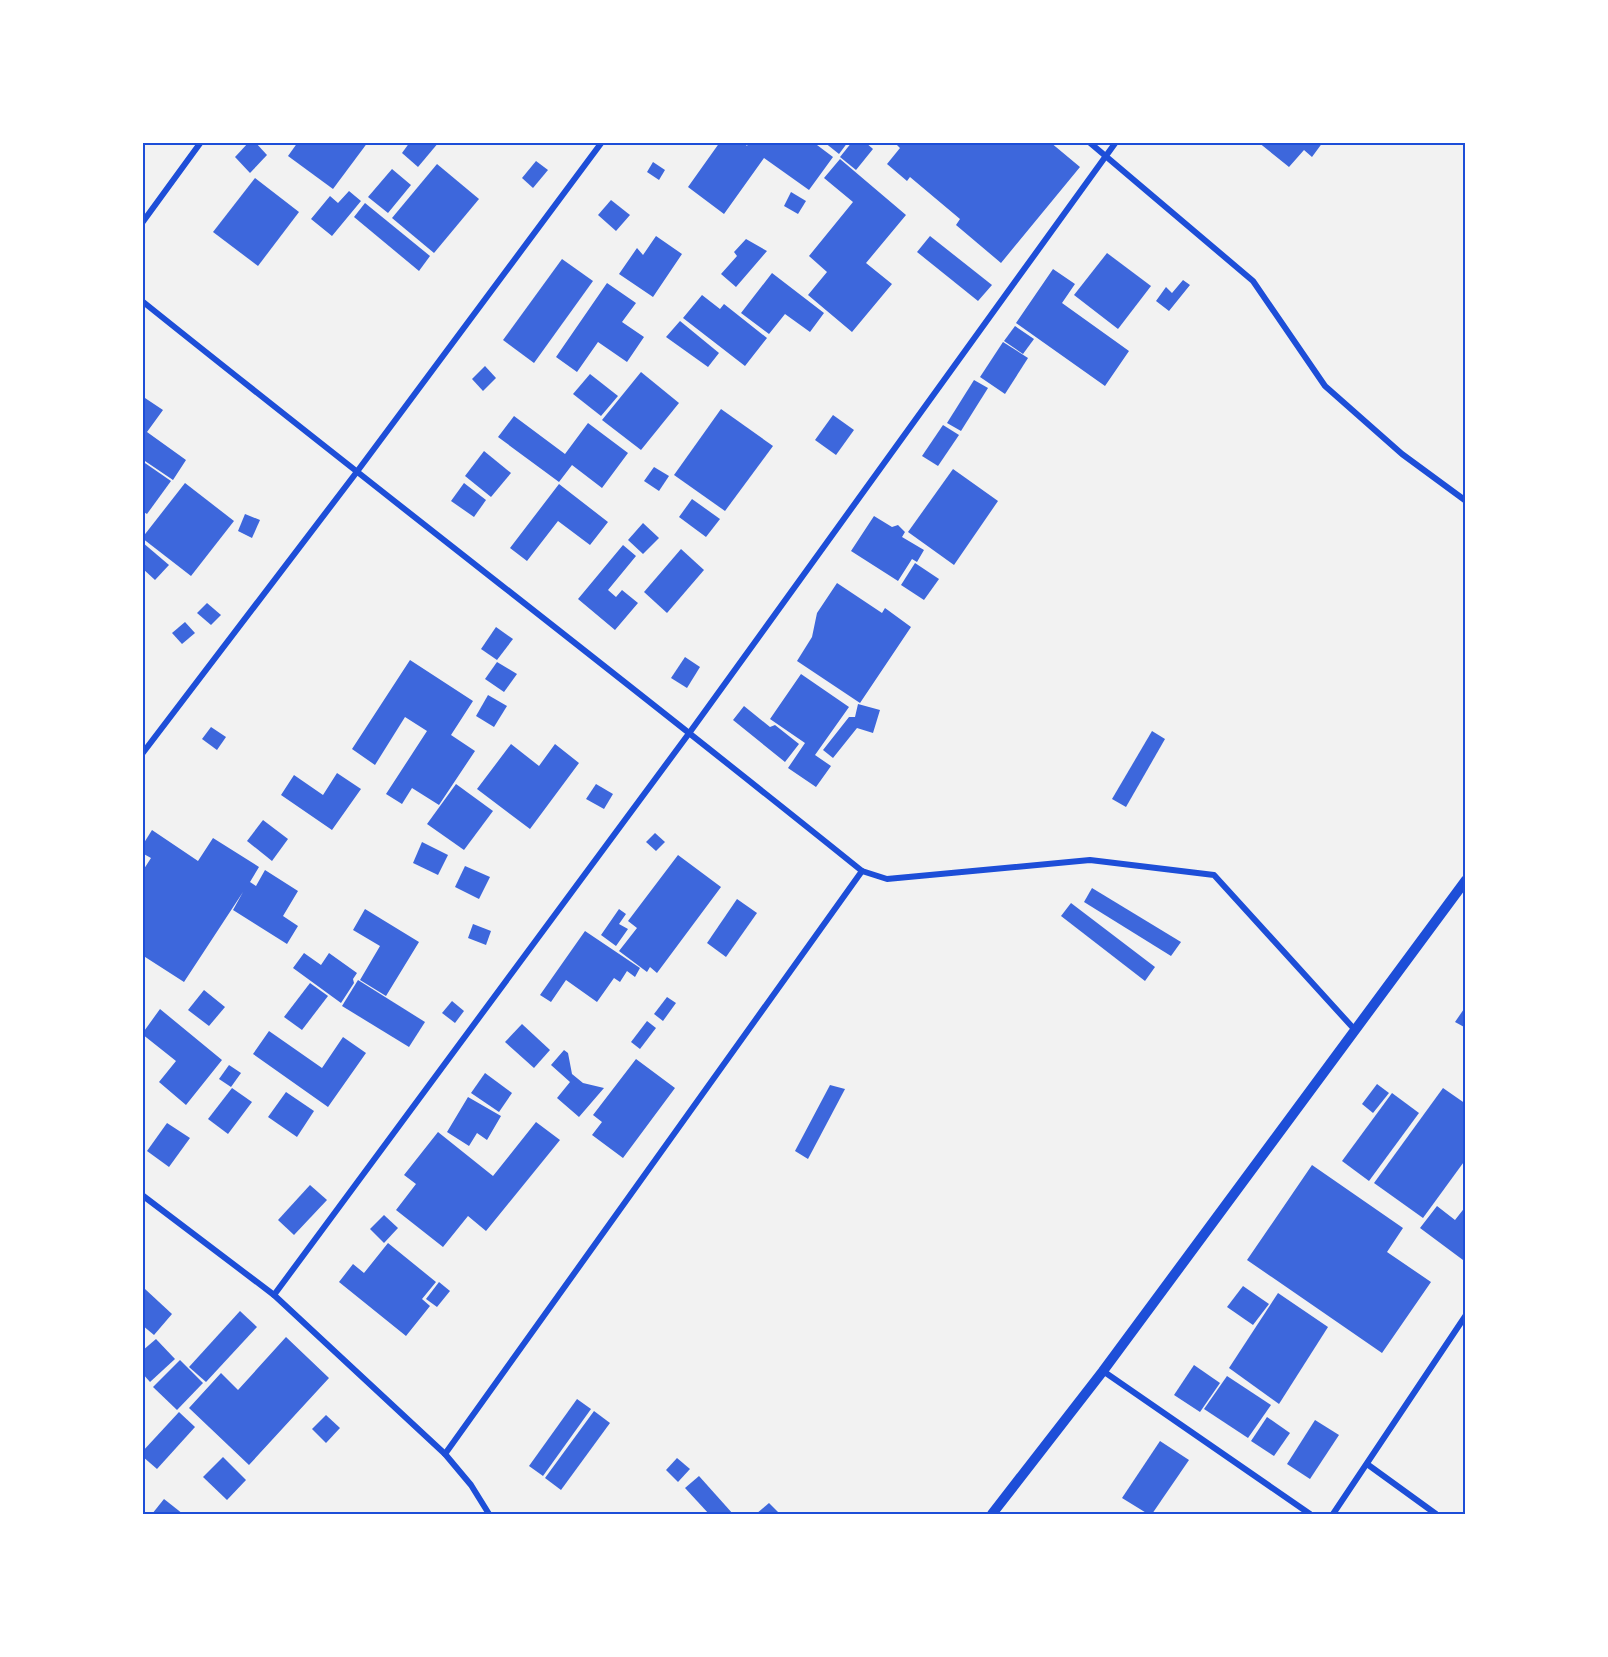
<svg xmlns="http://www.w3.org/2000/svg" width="1608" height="1657" font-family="'Roboto Condensed',sans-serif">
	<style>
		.building { fill: #3d67dc }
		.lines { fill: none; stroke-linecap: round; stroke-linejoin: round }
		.minor { stroke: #1d4ed8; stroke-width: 6 }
		.tertiary { stroke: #1d4ed8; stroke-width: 10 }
		.neatline { fill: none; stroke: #1d4ed8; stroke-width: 2 }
	</style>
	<rect width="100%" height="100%" fill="#f2f2f2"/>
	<g class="building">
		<polygon points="249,142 255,142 267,155 250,173 235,157"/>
		<polygon points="298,142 368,142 333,189 288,156"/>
		<polygon points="410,142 439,142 418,167 402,153"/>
		<polygon points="720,142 743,142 747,146 749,142 813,142 833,157 809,190 764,158 724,214 688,187"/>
		<polygon points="824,142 848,142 839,154"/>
		<polygon points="852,142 865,142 873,149 856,170 840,157"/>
		<polygon points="894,142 1050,142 1080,167 1001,263 956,225 960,219 910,177 907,181 887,164 900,148"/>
		<polygon points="1258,142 1323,142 1312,157 1304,150 1289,167"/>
		<polygon points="840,159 906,215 866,263 892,284 852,332 808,295 827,272 809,256 853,202 824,178"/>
		<polygon points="536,161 548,170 533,188 522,178"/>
		<polygon points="653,162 665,170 659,180 647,172"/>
		<polygon points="437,164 479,199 434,253 392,218"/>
		<polygon points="392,169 411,185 388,213 368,197"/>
		<polygon points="255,178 299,212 258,266 213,232"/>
		<polygon points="349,191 361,201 332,236 311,219 330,196 338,203"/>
		<polygon points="791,192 806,201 798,214 784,206"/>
		<polygon points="611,200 630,215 616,231 598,215"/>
		<polygon points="365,203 430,256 419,271 354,217"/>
		<polygon points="656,236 682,254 653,297 619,274 637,248 643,255"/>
		<polygon points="930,236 992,285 978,301 917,252"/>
		<polygon points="746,239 767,251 736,287 721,274 737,256 734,252"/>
		<polygon points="1107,253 1151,286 1118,329 1074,295"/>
		<polygon points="562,259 593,281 534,363 503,340"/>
		<polygon points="1053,269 1075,284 1062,303 1129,351 1105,386 1016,323"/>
		<polygon points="772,273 824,313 810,332 785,314 769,334 741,313"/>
		<polygon points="1183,280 1190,285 1169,311 1156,301 1166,287 1172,293"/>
		<polygon points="607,283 636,303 622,322 644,337 627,362 598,342 577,372 556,357"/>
		<polygon points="702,295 720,309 724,304 767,338 745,366 683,318"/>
		<polygon points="680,321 719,353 708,367 666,337"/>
		<polygon points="1015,326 1034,339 1023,354 1004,341"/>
		<polygon points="1003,342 1028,358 1005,394 980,377"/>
		<polygon points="485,366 496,378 483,391 472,379"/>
		<polygon points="641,372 679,403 641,450 602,420"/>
		<polygon points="590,374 618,396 601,416 573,394"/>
		<polygon points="974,380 988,388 961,431 947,423"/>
		<polygon points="142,396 163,410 147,432 186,460 173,480 142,459"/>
		<polygon points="721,409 773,446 725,511 674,475"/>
		<polygon points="833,415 854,430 836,455 815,440"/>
		<polygon points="514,416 565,454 588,423 628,453 602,488 572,465 559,482 498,437"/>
		<polygon points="943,425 959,435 938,466 922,456"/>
		<polygon points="484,451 511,473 491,497 465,476"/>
		<polygon points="142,461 171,481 147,514 142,511"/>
		<polygon points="654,467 669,476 659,491 644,481"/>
		<polygon points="953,469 998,501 954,565 908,532"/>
		<polygon points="185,483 234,521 191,576 142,538"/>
		<polygon points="464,483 486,500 474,517 451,501"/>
		<polygon points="559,484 608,522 590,545 558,521 527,561 510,548"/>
		<polygon points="692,499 720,519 706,537 679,517"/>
		<polygon points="245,514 260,520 252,538 238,531"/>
		<polygon points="874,516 892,527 898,525 905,532 902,537 924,550 917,562 912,559 898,581 851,551"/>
		<polygon points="643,523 659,538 643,554 628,540"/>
		<polygon points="142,542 169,565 155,580 142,568"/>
		<polygon points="623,545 636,556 608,590 616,597 622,590 638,603 615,630 578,599"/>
		<polygon points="681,549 704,570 667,613 644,592"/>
		<polygon points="915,563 939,579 924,600 901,585"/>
		<polygon points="837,583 882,613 885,608 911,627 860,703 797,661 812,637 817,613"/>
		<polygon points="207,603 221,615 211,625 197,613"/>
		<polygon points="185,622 195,633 182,644 172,633"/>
		<polygon points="496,627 513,639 497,660 481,649"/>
		<polygon points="685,657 700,667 687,688 671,678"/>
		<polygon points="410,660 473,701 451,735 475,751 439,805 412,788 402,804 386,794 427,731 405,717 375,765 352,749"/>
		<polygon points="497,662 517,674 504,692 485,679"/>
		<polygon points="801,674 849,707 815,755 831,766 816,787 788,768 805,743 770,719"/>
		<polygon points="488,695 507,706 494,727 476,716"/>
		<polygon points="858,704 880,710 873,733 857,728 833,758 823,750 849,717 855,717"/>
		<polygon points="744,706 770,727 775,725 799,744 785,762 733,720"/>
		<polygon points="211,727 226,737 217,750 202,739"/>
		<polygon points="1152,731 1165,739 1126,807 1112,799"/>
		<polygon points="511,744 539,766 555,744 579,763 530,829 477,789"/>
		<polygon points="337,773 361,789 332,830 281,795 294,775 323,795"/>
		<polygon points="456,784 493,811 464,850 427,824"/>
		<polygon points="596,784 613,794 604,809 586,799"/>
		<polygon points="263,820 288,839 272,861 247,841"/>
		<polygon points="152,830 198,861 213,838 259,867 250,882 256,886 265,870 298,891 283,916 298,926 287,944 233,910 243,892 184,982 142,955 142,872 151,858 142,853 142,846"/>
		<polygon points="655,833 665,842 656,851 646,842"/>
		<polygon points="422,842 448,855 438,875 413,863"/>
		<polygon points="678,855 721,887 657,973 650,967 647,972 619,951 637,928 628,921"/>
		<polygon points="465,866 490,877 479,899 455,887"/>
		<polygon points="1092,888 1181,942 1171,956 1084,902"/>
		<polygon points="737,899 757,913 726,957 707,943"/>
		<polygon points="1071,903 1155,967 1145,981 1061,916"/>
		<polygon points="365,909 419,942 386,996 360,980 380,946 353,930"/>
		<polygon points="619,909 626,914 619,924 628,929 616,946 601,935"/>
		<polygon points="473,924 491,931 486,945 468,938"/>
		<polygon points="585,931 640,968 635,977 627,971 620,982 614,978 597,1002 566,980 551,1002 540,995"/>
		<polygon points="304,953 321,965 329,953 357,973 353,979 354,983 341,1003 293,968"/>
		<polygon points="358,980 425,1022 409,1047 342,1006"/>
		<polygon points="310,983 328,996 302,1030 284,1017"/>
		<polygon points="204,990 225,1007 209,1026 188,1010"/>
		<polygon points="667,997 676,1003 663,1021 654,1014"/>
		<polygon points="452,1001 464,1011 455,1023 442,1013"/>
		<polygon points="1466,1006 1466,1028 1455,1022"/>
		<polygon points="160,1009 222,1060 186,1105 159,1082 176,1061 142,1034"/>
		<polygon points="647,1021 656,1028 640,1049 631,1042"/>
		<polygon points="522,1024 550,1050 534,1068 505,1042"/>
		<polygon points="269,1031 322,1068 343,1037 366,1053 328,1107 253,1054"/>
		<polygon points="564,1050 568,1053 572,1074 583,1083 604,1088 579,1117 557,1098 570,1082 551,1065"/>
		<polygon points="636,1059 675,1088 623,1158 592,1135 602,1122 593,1115"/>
		<polygon points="229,1065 241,1073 231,1087 219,1079"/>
		<polygon points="485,1073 512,1093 499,1112 471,1093"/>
		<polygon points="1377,1084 1389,1093 1373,1113 1362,1104"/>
		<polygon points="830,1085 845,1089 808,1159 795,1151"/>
		<polygon points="232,1088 252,1102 228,1134 208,1119"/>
		<polygon points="1443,1088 1466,1104 1466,1159 1423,1218 1374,1183"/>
		<polygon points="286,1092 314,1111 297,1137 268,1117"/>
		<polygon points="1392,1093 1419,1113 1369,1181 1342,1161"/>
		<polygon points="468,1097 501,1116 487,1140 477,1133 469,1146 447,1132"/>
		<polygon points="536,1122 560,1140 486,1231 468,1216 443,1247 396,1210 416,1184 404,1175 438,1132 493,1176"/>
		<polygon points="167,1123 190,1138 169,1167 147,1151"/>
		<polygon points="1312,1165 1403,1228 1387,1252 1431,1282 1382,1353 1247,1260"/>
		<polygon points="310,1185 327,1200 294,1235 278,1220"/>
		<polygon points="1437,1206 1455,1220 1466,1206 1463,1260 1420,1228"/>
		<polygon points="384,1215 398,1228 384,1243 370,1229"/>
		<polygon points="388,1243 436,1282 422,1299 430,1306 406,1336 339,1282 353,1264 364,1273"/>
		<polygon points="439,1282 450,1291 437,1307 426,1299"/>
		<polygon points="1243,1286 1269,1304 1253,1325 1227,1307"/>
		<polygon points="145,1289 172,1314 154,1335 142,1325 142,1292"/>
		<polygon points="1278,1293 1328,1327 1279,1404 1229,1368"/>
		<polygon points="240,1311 257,1327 206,1382 189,1367"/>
		<polygon points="286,1337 329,1378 249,1465 189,1408 221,1373 238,1390"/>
		<polygon points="156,1339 175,1359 150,1382 142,1373 142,1351"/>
		<polygon points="180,1360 203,1383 177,1410 153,1387"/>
		<polygon points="1194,1365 1220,1383 1200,1412 1174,1395"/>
		<polygon points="1227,1376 1271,1405 1248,1438 1204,1409"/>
		<polygon points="577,1399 591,1409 543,1476 529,1466"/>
		<polygon points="594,1411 610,1423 561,1490 545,1478"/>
		<polygon points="179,1412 195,1427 157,1469 142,1456 142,1452"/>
		<polygon points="326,1415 340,1428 326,1443 312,1429"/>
		<polygon points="1267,1417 1290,1433 1274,1456 1251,1441"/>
		<polygon points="1315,1420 1339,1435 1310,1479 1287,1464"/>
		<polygon points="1160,1441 1189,1460 1152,1514 1148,1514 1122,1498"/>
		<polygon points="223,1457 246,1480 227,1500 203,1477"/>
		<polygon points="677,1458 690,1469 678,1482 666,1470"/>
		<polygon points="699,1476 733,1514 709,1514 685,1488"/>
		<polygon points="164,1499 183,1514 152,1514"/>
		<polygon points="769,1503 780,1514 756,1514"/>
	</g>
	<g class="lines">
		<g class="minor">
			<polyline points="1089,142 1253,281 1325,386 1402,454 1466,501"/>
			<polyline points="142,223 201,142"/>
			<path d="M142,301C381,493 624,679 862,871L887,879L1090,860L1214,875L1355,1030"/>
			<polyline points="142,754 356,473 602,142"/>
			<polyline points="142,1195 274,1295 445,1454 471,1485 489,1514"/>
			<polyline points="274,1295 690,732 1116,142"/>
			<polyline points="1103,1371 1310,1514"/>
			<polyline points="445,1454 862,871"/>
			<polyline points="1367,1464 1436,1514"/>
			<polyline points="1333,1514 1466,1315"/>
		</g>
		<polyline class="tertiary" points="992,1514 1103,1371 1466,880"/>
	</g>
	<rect width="1608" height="1657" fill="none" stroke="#ffffff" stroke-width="288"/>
	<rect x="144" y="144" width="1320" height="1369" class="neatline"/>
</svg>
